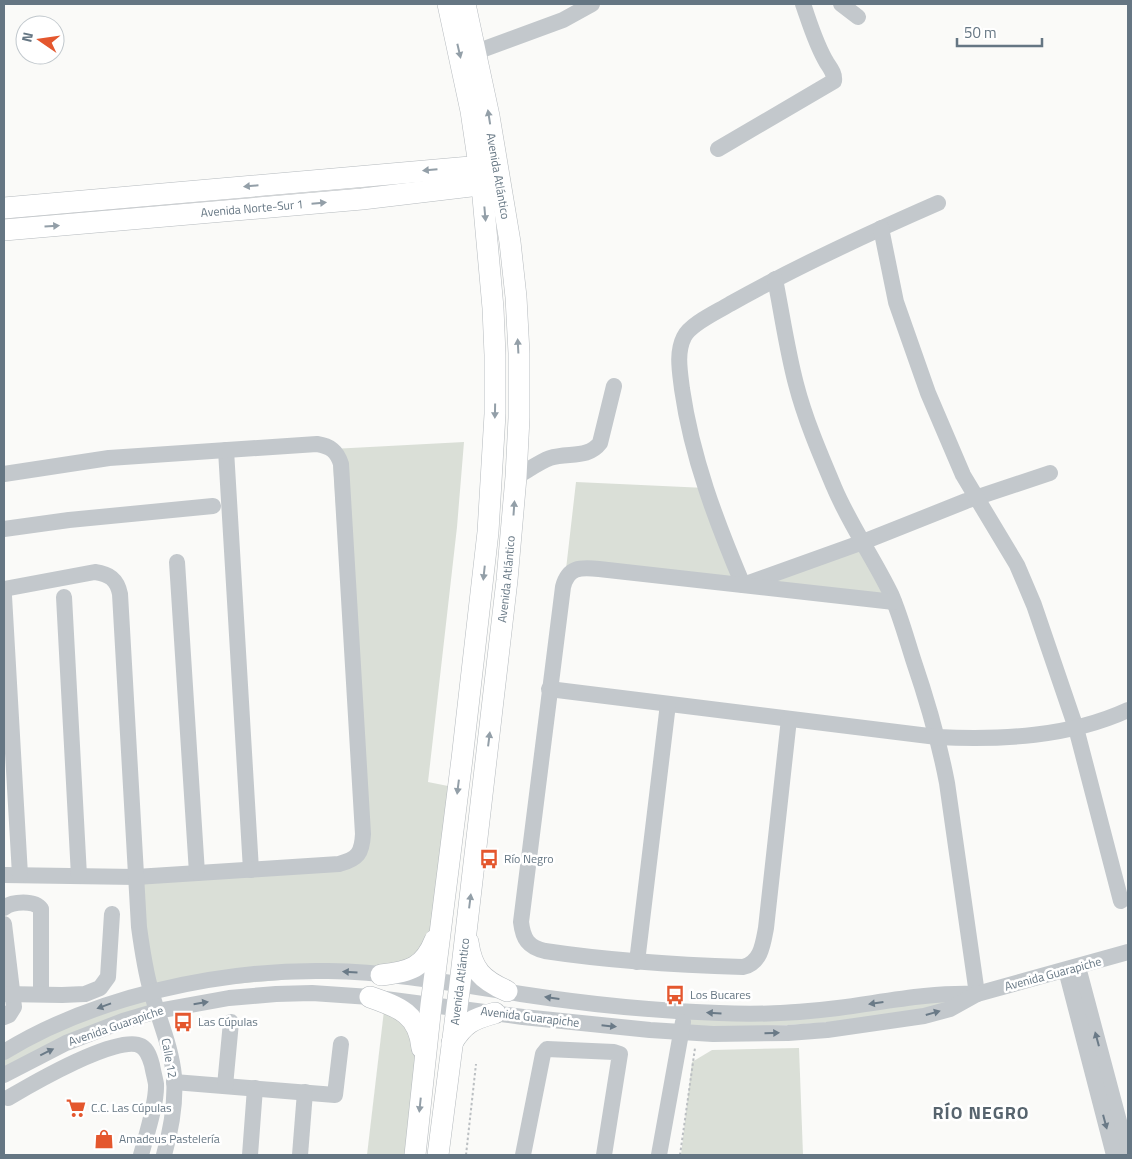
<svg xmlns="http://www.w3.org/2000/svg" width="1132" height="1159" font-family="'Titillium Web',sans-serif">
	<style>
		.green { fill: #dadfd7 }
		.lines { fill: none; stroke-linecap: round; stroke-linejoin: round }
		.major-casing { stroke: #b5babe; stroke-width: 22 }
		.path { stroke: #bbbfc2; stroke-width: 2; stroke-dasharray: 2.5 2.5; stroke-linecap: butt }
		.minor { stroke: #c3c8cc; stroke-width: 16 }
		.major { stroke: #fff; stroke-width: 21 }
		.oneway { fill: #939fa8 }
		.oneway2 { fill: #6a7a87 }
		.labels { text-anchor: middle; stroke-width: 5; stroke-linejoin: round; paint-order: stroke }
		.street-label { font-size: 12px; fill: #657683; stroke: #fff }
		.poi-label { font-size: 12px; fill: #657683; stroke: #fff; text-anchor: start }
		.district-label { font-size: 18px; font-weight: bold; letter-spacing: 1px; fill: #57646e; stroke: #fff }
	</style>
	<rect width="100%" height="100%" fill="#fafaf8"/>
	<g class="green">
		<polygon points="464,442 457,527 428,782 458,788 429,954 362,973 151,991 157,1011 4,1075 4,1052 151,991 136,877 325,866 360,852 332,449"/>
		<path d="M576,482L706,488L725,542L743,584L863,542L894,602L599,569C585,568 574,567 565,578Z"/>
		<polygon points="977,994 924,1016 682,1032 685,1011"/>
		<polygon points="385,1002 416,1023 415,1155 367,1155"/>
		<polygon points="799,1048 803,1155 681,1155 692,1062 712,1050"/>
	</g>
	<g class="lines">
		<defs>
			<g id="major">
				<polyline points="4,208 493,165"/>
				<path id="s1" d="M4,230L362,199L496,183"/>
				<path d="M468,942C472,970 482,980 507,991"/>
				<path d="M381,975C409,972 424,968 435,940"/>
				<path d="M370,997C399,1007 419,1014 422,1048"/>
				<path d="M452,1043C464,1023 473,1019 495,1013"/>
				<polyline points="415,1155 431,1005 462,759 488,532 495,414 495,355 493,308 482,186 471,111 448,4"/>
				<path id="s2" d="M438,1155L460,984L507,580L516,477L519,418V353L516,297L510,242L489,116L465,4"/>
			</g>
		</defs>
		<use href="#major" class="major-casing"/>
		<g class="path">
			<polyline points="466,1155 476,1064"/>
			<polyline points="680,1155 695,1048"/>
		</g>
		<g class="minor">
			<polyline points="841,4 858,17"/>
			<polyline points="476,52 563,20 592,4"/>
			<path d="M718,149L834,81C835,74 831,69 827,63C816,45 810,24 803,4"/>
			<path d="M938,203C867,234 797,266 730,304C717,312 690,324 684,337C676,353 680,372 682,389C692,458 716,521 743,585L863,542L966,501L1050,473"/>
			<polyline points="881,228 896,302 928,393 963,475 1017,565 1034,605 1076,728 1121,901"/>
			<path d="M775,279C782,314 787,350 796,384C805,419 820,454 834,487C850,525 873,557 891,594C900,615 906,637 913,659C927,700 939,741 947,783L977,994"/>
			<polyline points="226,450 251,870"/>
			<path d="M4,474L109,458L317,444C330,446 337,451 341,464L363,834C362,853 358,859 339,864L136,877L4,875"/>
			<path d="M516,477C527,471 539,462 550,458C568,452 588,459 600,443L614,386"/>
			<polyline points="4,529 69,520 213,506"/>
			<polyline points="177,562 197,873"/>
			<path d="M4,589L95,572C109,574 117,579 120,594L139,927C142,949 145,970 151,991C159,1020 171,1046 174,1076C176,1102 171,1130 164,1155"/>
			<polyline points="4,596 20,875"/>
			<polyline points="64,597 79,876"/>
			<path d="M549,689L937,737C1002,740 1069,737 1128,710"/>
			<path d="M789,719L766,928C763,944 761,963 743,967C676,965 611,961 545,951C528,947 523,939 521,922L563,587C568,567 580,567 599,569L894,602"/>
			<path d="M4,908C12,901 35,900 41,909V994"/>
			<polyline points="4,924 14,1007 9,1015 4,1017"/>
			<polyline points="637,962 668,704"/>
			<polyline points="1078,967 1128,1155"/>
			<polyline points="1066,970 1114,1155"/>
			<polyline points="4,994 62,995 85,994 100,988 108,977 112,914"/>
			<path d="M4,1052C95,996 222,969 328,971C393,972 457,984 521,994C586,1004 653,1011 719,1013C759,1015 799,1013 838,1008C884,1002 930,992 977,994"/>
			<polyline points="4,1075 66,1043 123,1021 157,1011 229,998 276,994 312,993 370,997 523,1017 650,1030 713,1034 788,1033 827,1030 924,1016 950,1009 977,994 1128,952"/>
			<polyline points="174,1082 335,1095 341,1044"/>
			<polyline points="225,1086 231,1022"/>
			<path d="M8,1098C30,1085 119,1033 141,1046C148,1050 150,1058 152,1065C153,1071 155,1078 156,1084C157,1103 146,1136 141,1155"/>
			<polyline points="250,1155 255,1088"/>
			<polyline points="300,1155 305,1092"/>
			<polyline points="523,1155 543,1054 547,1049 614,1052 620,1054 604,1155"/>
			<polyline points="659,1155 683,1022"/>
		</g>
		<use href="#major" class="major"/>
	</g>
	<defs><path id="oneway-solid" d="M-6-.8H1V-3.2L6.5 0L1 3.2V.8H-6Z" transform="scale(1.25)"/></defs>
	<g class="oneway">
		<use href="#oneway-solid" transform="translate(459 51) rotate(77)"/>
		<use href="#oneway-solid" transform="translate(489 117) rotate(-99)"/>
		<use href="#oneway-solid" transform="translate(430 170) rotate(175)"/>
		<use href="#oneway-solid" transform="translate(251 186) rotate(175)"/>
		<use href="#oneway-solid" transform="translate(319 203) rotate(-5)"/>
		<use href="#oneway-solid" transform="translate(485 214) rotate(85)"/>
		<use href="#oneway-solid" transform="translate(52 226) rotate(-4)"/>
		<use href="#oneway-solid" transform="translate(518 346) rotate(-93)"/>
		<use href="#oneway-solid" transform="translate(495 411) rotate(91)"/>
		<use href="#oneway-solid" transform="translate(514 508) rotate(-86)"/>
		<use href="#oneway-solid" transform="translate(484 573) rotate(96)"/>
		<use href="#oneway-solid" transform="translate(489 739) rotate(-83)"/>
		<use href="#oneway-solid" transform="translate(458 787) rotate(97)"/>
		<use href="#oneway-solid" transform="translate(470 901) rotate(-83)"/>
		<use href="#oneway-solid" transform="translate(420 1105) rotate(96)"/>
	</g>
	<g class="oneway2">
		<use href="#oneway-solid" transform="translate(350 972) rotate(-177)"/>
		<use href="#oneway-solid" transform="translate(552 998) rotate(-172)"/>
		<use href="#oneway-solid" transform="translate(201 1003) rotate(-9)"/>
		<use href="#oneway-solid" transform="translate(876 1003) rotate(172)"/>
		<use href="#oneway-solid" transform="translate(104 1006) rotate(160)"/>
		<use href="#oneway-solid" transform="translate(714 1013) rotate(-177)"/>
		<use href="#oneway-solid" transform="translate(933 1013) rotate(-16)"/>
		<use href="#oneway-solid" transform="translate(609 1026) rotate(6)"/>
		<use href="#oneway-solid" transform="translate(772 1033) rotate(-2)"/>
		<use href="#oneway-solid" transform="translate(1097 1039) rotate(-105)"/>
		<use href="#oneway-solid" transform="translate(47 1052) rotate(-26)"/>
		<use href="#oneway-solid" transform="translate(1105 1122) rotate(75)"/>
	</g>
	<defs>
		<symbol id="bus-bare" viewBox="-9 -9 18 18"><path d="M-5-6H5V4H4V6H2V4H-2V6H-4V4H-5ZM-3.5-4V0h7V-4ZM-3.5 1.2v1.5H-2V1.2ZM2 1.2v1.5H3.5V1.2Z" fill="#e4572e" stroke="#fff" stroke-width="2.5" paint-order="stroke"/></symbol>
		<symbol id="supermarket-bare" viewBox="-9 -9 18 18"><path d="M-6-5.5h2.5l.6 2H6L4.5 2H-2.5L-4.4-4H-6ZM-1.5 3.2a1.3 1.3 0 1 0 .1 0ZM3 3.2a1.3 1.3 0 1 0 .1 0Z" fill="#e4572e" stroke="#fff" stroke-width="2.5" paint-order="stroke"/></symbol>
		<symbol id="shop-bare" viewBox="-9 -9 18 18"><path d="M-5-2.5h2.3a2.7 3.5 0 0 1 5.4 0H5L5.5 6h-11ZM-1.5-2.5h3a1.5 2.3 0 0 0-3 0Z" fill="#e4572e" stroke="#fff" stroke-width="2.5" paint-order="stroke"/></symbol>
	</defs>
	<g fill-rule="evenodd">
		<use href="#bus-bare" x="475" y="845" width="28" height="28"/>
		<use href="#bus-bare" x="661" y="981" width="28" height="28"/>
		<use href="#bus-bare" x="169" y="1008" width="28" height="28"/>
		<use href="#supermarket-bare" x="62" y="1094" width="28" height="28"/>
		<use href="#shop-bare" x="90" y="1125" width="28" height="28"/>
	</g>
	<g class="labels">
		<g class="street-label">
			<text transform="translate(498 176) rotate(80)" y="4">Avenida Atlántico</text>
			<text dy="4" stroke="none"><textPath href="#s1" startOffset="249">Avenida Norte-Sur 1</textPath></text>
			<text dy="4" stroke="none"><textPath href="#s2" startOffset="580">Avenida Atlántico</textPath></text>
			<text transform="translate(1053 974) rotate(-15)" y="4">Avenida Guarapiche</text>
			<text dy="4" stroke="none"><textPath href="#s2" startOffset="175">Avenida Atlántico</textPath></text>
			<text transform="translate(530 1017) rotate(7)" y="4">Avenida Guarapiche</text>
			<text transform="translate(116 1026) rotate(-19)" y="4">Avenida Guarapiche</text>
			<text transform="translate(169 1058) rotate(80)" y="4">Calle 12</text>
		</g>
		<g class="poi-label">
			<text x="504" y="863">Río Negro</text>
			<text x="690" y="999">Los Bucares</text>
			<text x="198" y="1026">Las Cúpulas</text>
			<text x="91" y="1112">C.C. Las Cúpulas</text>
			<text x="119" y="1143">Amadeus Pastelería</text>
		</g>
		<g class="district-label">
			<text x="981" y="1119">RÍO NEGRO</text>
		</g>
	</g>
	<rect width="1132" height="1159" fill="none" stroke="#657683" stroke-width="10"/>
	<g transform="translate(40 40) rotate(283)"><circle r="24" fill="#ffffff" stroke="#c1c8cd"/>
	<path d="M0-4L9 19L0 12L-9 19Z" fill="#e4572e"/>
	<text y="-8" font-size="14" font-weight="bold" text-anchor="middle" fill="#657683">N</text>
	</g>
	<path d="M957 38v8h85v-8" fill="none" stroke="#657683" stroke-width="2.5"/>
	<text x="964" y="38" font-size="15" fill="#657683" stroke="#ffffff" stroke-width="4" paint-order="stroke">50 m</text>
</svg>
